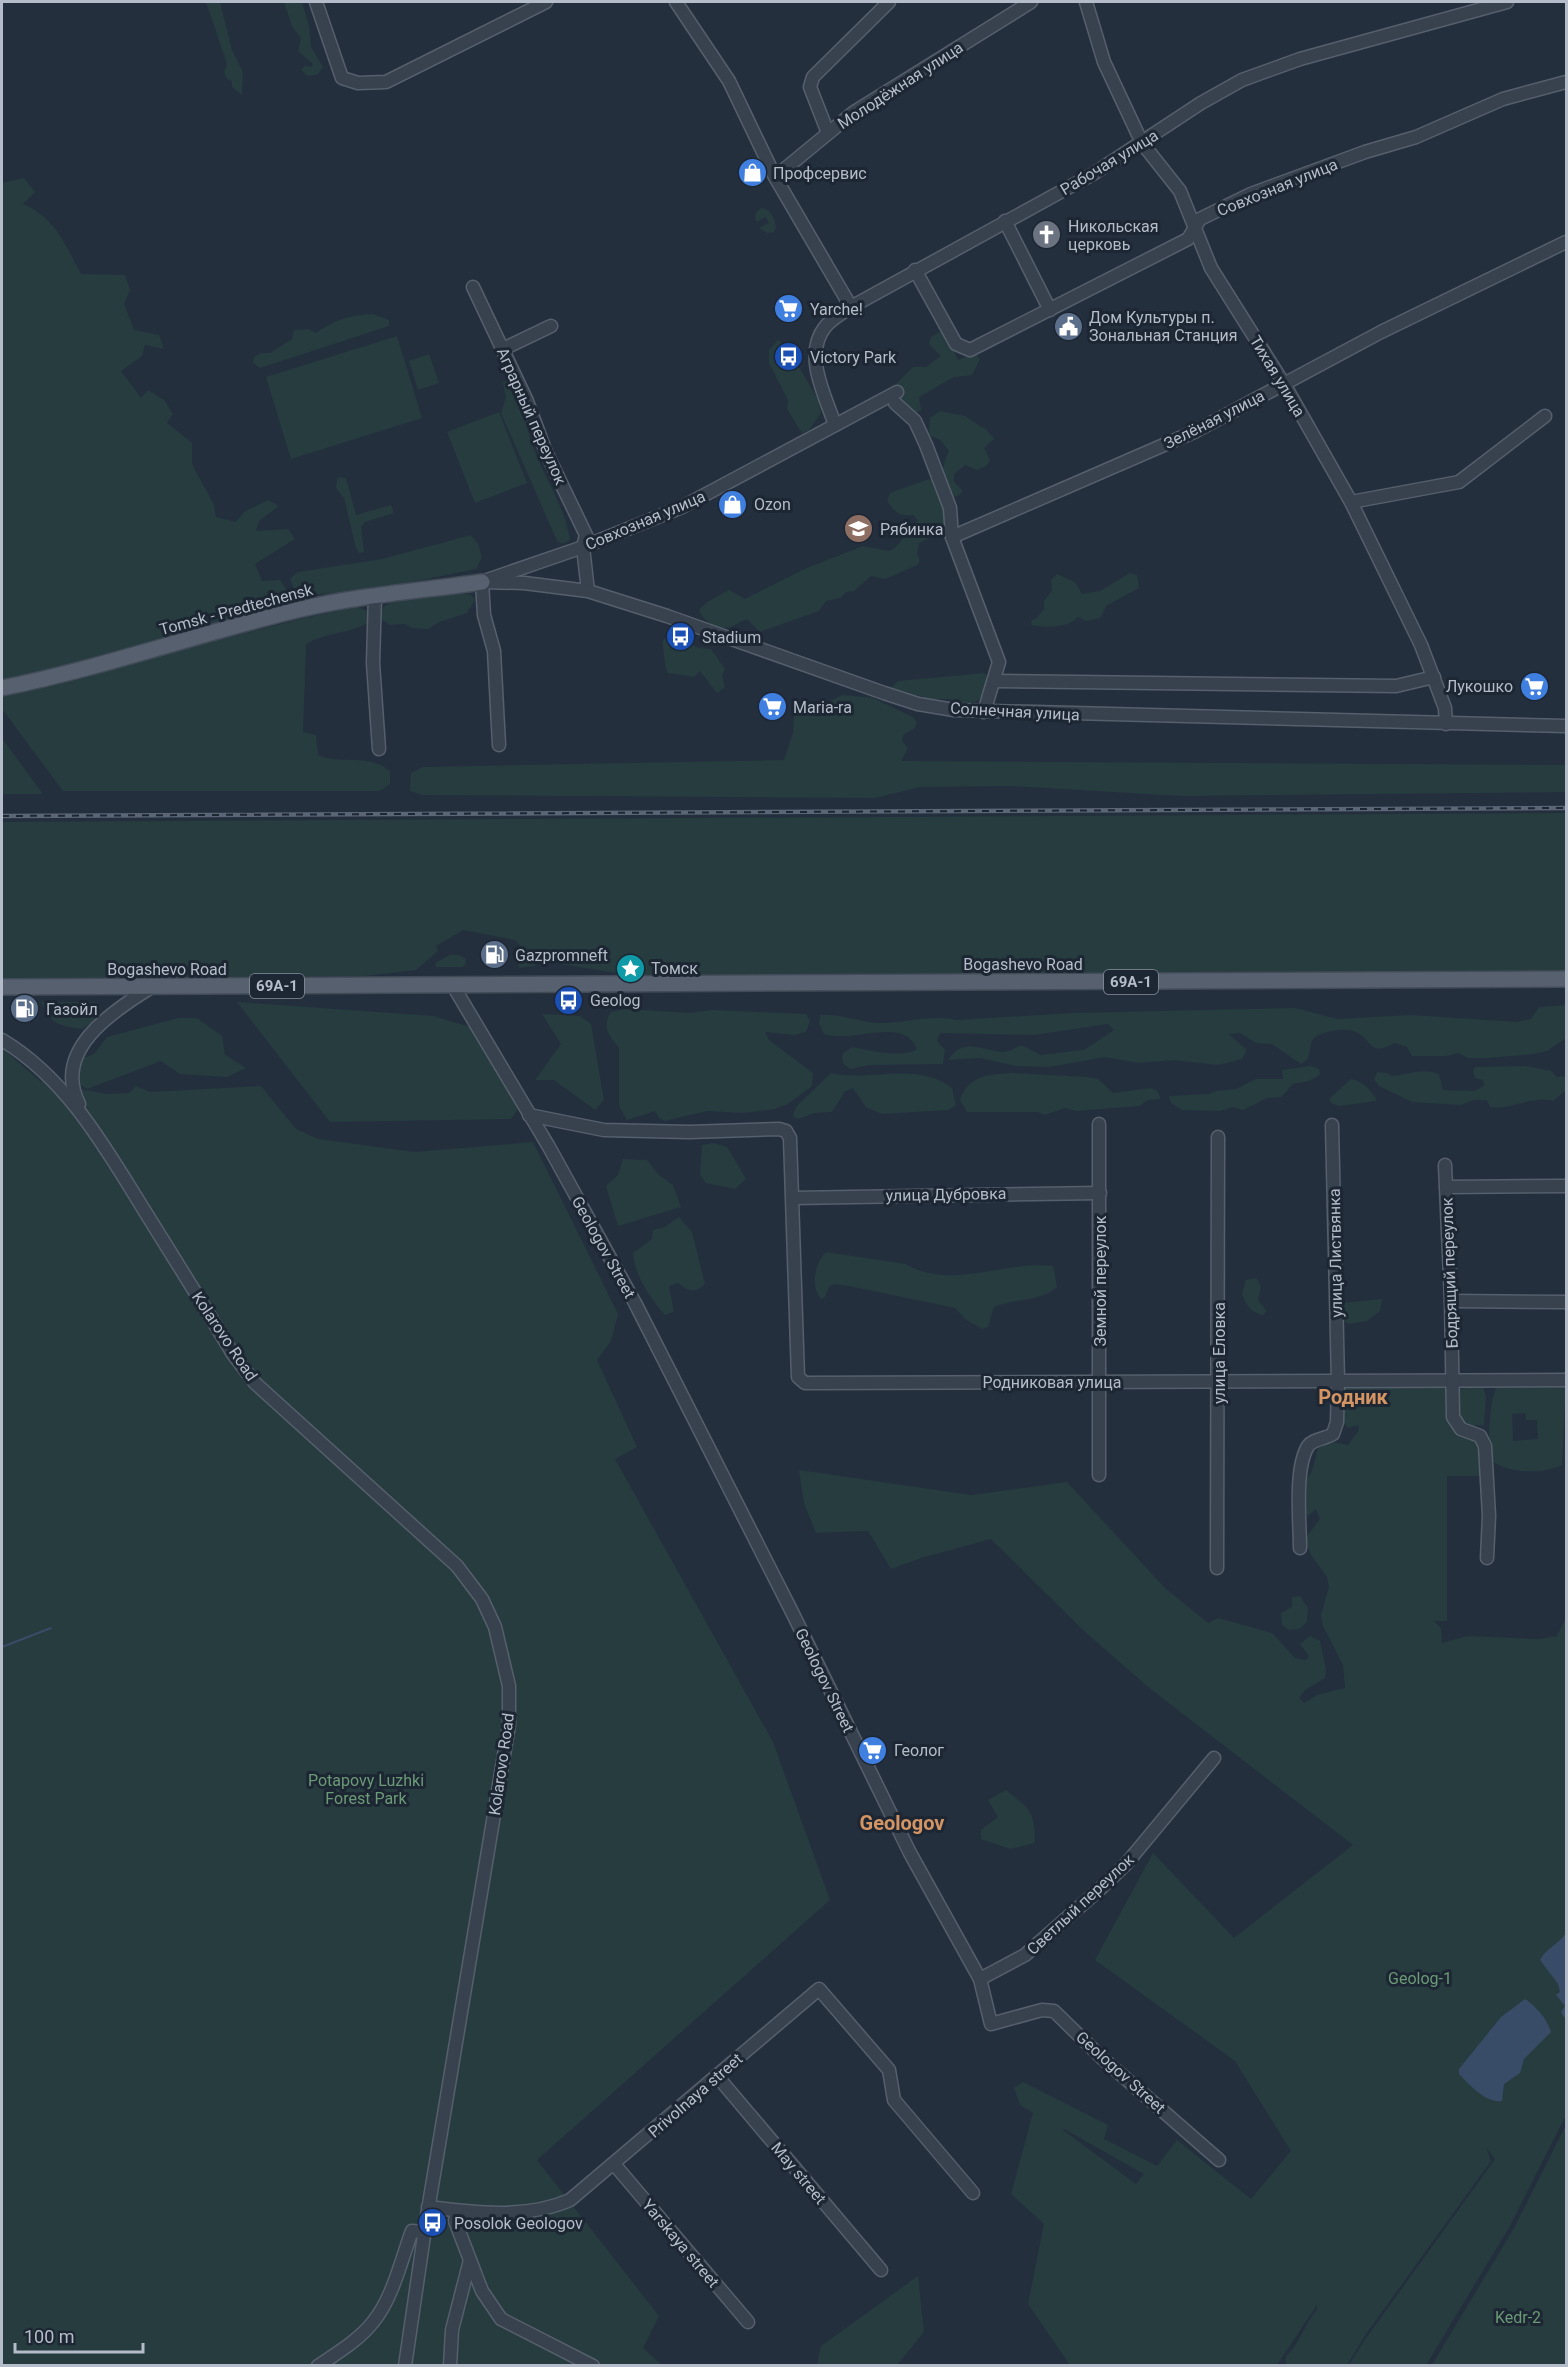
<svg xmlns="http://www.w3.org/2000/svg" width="1568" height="2367" font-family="Roboto,sans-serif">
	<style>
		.green { fill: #263c3f; fill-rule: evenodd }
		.water { fill: #394c67 }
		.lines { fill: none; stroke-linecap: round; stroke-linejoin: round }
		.stream { stroke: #394c67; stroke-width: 2 }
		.minor-casing { stroke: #565f6c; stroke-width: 15 }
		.major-casing { stroke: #414a57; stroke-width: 18 }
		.minor { stroke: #38414e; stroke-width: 12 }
		.major { stroke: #56606e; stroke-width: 15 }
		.rail-casing { stroke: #5a6575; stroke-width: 4.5 }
		.rail { stroke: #1d2633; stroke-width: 2; stroke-dasharray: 7; stroke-linecap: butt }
		.labels { text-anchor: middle; stroke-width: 6; stroke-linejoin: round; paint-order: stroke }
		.shield { fill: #1d2633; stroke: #878f9c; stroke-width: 1.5 }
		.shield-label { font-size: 15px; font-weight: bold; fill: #b4bcc9 }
		.street-label { font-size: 16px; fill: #b4bcc9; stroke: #1d2633 }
		.poi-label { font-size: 16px; fill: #b4bcc9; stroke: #1d2633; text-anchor: start }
		.park-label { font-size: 16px; fill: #6b9a76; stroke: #1d2633 }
		.quarter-label { font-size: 20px; font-weight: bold; fill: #d59563; stroke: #1d2633 }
	</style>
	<rect width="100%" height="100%" fill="#242f3e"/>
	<g class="green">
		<polygon points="206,2 220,2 232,50 243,72 242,95 232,87 232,81 227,79 224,72 227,64"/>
		<polygon points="275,2 302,2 309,26 311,47 323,67 318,74 308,76 301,70 305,66 311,67 313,64 298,51 301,38 292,26 284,2"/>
		<path d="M24,178L35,192L23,204C55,217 66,246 81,274L125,275L130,290L124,304L134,330L159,335L164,349L145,345L142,356L121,371L141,398L148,390L164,400L173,414L167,423L192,443V464L214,505L216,517L236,522L244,512L268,500L279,506L259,521L256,531L288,529L295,539L255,564L262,581L280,580L295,602L101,660L2,683V183Z"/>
		<path d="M761,208C771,209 775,218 776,228L774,232L767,233L759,228L769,223L766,217L756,222L755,214Z"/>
		<path d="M373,314L389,320V326L260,368L253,363L254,357L261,353H270L292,339L294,330L308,329L316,333C334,320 350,315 373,314Z"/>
		<polygon points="941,331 945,333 958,360 975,353 980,359 972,375 954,377 919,397 921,410 915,414 897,402 899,390 896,384 913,367 926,367 941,356 929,344 931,337"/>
		<polygon points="397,336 422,418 291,459 266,377"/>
		<polygon points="778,340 789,348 786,361 796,362 819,401 821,413 809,430 802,433 787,409 788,400 769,363 769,350"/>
		<polygon points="429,354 439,383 418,390 409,361"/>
		<path d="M509,380C522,398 524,420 531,441C542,475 565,505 570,540L562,544L557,541L501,413L506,397L503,382Z"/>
		<path d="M940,411L965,416L981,427L985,428L994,439L984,448L990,460L986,466L977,470L965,465L954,474V482L962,490L961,494L955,497C938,484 941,469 949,451L940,440L929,435L930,418Z"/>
		<polygon points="499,412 527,483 475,503 447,432"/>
		<polygon points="340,477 346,478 356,515 391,505 394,513 365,522 361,527 364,552 359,553 356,548 344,498 336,488 337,479"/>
		<path d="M929,479L934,481L947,506L946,525L936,529L935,535L919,543L917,554L920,560L917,565L885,579L871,576L854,591L846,592L840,598L826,601L819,611L760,632L748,620C741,620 737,625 730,627C719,630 702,621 699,610L707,602L729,590L745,599L809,567L863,546L889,551L895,548L918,520L913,515C899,517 895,512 887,501L890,493Z"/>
		<path d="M471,535L478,544L482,557L476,569C419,580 358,596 300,594L293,587L290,579L298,572L382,559Z"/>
		<path d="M1130,573L1137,575L1139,588L1106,606L1100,618L1086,621L1078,617C1070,628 1044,628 1031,625L1032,620L1036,619L1044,609V601L1052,590L1051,580L1057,574L1075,582L1082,594L1100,591Z"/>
		<path d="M461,592L471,595L475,600L467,613L439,622L428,629L412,628L405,624L390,625L381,619L379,612C390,594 440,594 461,592Z"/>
		<path d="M357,607L368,611V623C348,634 326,632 306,644L303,732L316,735L318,755C345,766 365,752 390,771V784L380,791H63L2,709V697L300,619Z"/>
		<path d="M669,634L699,648L711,649L725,669L722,676L725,687L717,693L700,671L694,677L668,673C663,662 665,653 662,642Z"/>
		<polygon points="985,673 990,681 982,697 972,705 961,705 951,699 932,699 891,688 898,681"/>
		<polygon points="843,695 873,698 913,717 917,723 915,728 903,735 902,741 908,748 901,761 1566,765 1566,792 1181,796 1011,786 920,787 875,798 423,795 410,791 411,773 423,767 784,760 793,733 794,714 802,708 814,708"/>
		<polygon points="2,738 42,793 42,794 2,794"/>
		<polygon points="1566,813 1566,971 629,975 554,963 553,958 536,958 535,966 519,968 516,949 520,945 515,940 463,930 436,946 438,951 416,970 365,976 2,980 2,822"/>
		<polygon points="450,955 459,955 466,959 465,965 462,967 436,967 435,963"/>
		<path d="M41,1002H94L99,1003L101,1008L93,1022L82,1029C58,1026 51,1024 41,1002Z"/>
		<polygon points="237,1002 433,1016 470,1027 519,1107 511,1119 330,1122"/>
		<path d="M1566,1005V1038L1547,1051L1534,1054L1487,1058H1468L1458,1053L1446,1056H1412L1407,1047L1395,1043C1368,1057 1374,1041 1356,1032C1347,1027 1317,1031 1312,1041C1310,1046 1310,1054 1308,1059L1301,1064L1272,1044L1256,1043L1240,1033L1229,1034L1247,1050L1242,1059L1218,1065L1174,1060L1138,1063L1105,1057L1049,1067L1016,1066L979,1058L948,1060C963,1037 981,1050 1002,1052C1008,1053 1015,1048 1021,1045L1041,1055L1074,1051L1084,1050L1114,1030L1108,1024L1034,1035L940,1033L937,1041L945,1050L943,1064L869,1065L851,1069C843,1065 841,1062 843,1053L852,1047C869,1050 902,1059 917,1049C904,1015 852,1044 824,1034L819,1024L820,1015C840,1013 860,1023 881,1023C908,1023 928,1014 957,1020L1072,1013L1295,1008L1337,1019L1411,1015L1517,1022L1531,1019L1539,1007Z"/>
		<path d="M625,1009L689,1013L712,1010L806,1014L810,1021L806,1032L795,1035L765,1032L769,1040L813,1073L812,1086L788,1104L775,1109L744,1113L707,1111L665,1121L659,1118L655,1111L627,1120L619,1106V1048C609,1036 601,1026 611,1012Z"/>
		<polygon points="542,1014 580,1016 591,1024 604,1100 595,1110 554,1080 535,1080 561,1044"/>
		<polygon points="178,1018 197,1018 222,1036 225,1055 246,1068 227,1077 180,1074 161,1061 87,1089 75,1081 81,1059 94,1054 107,1037"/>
		<polygon points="2,1048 40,1081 106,1094 129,1093 136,1086 150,1092 261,1086 296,1129 319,1139 414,1152 533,1142 618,1314 611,1341 597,1360 637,1447 615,1459 773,1742 830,1900 537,2160 659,2316 643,2348 662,2365 2,2365"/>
		<path d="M1310,1066L1319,1069L1320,1074C1311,1081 1305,1083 1294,1083L1281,1097L1267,1098L1243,1110L1233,1107L1220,1111L1182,1110L1171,1103L1169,1096L1209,1094L1216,1091L1236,1089L1256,1079H1283L1282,1070Z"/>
		<path d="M1526,1066L1551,1071L1557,1077L1566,1076V1090L1553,1101C1529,1095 1511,1111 1490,1107L1487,1100H1474L1461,1105L1412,1102L1379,1086L1374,1079L1377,1072L1388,1073L1391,1076C1408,1075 1422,1067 1439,1074L1443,1090L1474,1091L1484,1086L1483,1080L1475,1078L1473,1071L1475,1067Z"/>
		<path d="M831,1073C873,1082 916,1061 952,1088L956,1105L948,1110L882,1114L866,1107L853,1088L845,1091L832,1112L814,1113L798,1119L793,1116L796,1107Z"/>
		<path d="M1013,1073L1087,1077L1098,1079L1113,1093L1151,1088L1157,1091L1161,1099L1148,1100L1139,1106L1076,1111L1065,1108L1044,1115L1038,1112H967L960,1100C969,1075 989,1074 1013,1073Z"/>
		<path d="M1351,1079C1363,1081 1369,1089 1376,1098V1101L1339,1106L1331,1103L1329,1099Z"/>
		<polygon points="713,1143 727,1147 746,1179 735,1189 706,1183 700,1175 702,1145"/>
		<polygon points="623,1159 647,1160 659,1175 673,1185 681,1207 618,1226 606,1186 618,1175"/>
		<path d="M679,1217L692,1232L705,1284C694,1294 689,1291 678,1283L669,1286L674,1312L665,1315C650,1298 634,1275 633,1253L652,1239L653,1230L665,1227Z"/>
		<path d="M826,1252L905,1264C953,1291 1003,1260 1053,1266L1057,1287C1040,1302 1015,1298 994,1307L988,1327L983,1329L966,1320L955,1308L849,1286L834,1284L829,1287L825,1297L821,1299C810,1285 815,1263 826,1252Z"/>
		<path d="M1256,1278L1261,1286L1258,1300L1267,1311L1263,1315C1251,1313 1245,1304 1242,1293L1246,1280Z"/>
		<polygon points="1382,1299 1380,1311 1367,1321 1348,1324 1342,1319 1343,1303"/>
		<path d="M1342,1385L1449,1386L1450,1419L1480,1440L1484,1486H1480V1476H1447V1621H1434L1441,1628L1442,1643L1467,1636L1539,1639L1557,1636L1566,1618V2115L1510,2226L1426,2365H1349L1364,2341L1495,2159L1486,2147L1491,2161L1366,2334L1347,2365H1286V2356C1301,2343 1303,2325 1317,2310V2305L1277,2365H1070L1028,2304L1044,2224L1011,2194L1033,2113L1020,2105L1014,2088L1023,2082L1108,2125L1104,2139L1157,2166L1177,2140L1251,2199L1291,2151L1235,2061L1095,1960L1153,1853L1234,1938L1353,1845L1148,1687L1083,1630L991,1539L921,1558L891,1569L868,1531L816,1533L804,1503L799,1470L971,1495L1067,1482L1165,1588L1208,1623L1218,1618L1272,1633L1295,1658L1306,1660L1309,1656L1300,1644L1310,1636L1320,1641L1326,1669L1325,1678L1305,1690L1299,1698L1304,1703L1317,1695L1345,1688L1343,1665L1323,1626L1321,1615L1329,1587L1327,1577L1311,1555L1305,1539L1320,1519L1316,1509L1308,1516L1305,1511L1304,1484L1312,1471L1318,1448L1332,1442L1348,1445L1359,1430L1358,1425L1347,1428L1339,1416ZM1063,2130L1064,2129L1144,2174L1136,2184Z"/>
		<path d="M1566,1385L1562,1465C1544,1474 1509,1474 1492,1461C1487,1444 1489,1401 1497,1386ZM1525,1413L1526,1420H1537L1538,1439L1513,1441L1512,1414Z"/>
		<polygon points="1483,1386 1486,1397 1484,1425 1466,1426 1458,1414 1460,1389"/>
		<polygon points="1300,1596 1308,1608 1307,1622 1299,1629 1289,1630 1282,1625 1281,1613 1292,1607 1292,1597"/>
		<path d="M1006,1790C1030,1809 1035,1811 1035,1843L1010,1849L981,1839V1830L998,1817L988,1800Z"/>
		<polygon points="1566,2125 1566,2365 1432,2365 1514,2228"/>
		<polygon points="918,2276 924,2332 897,2365 817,2365 821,2346"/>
	</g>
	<g class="water">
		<path d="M1566,1933V2017H1564L1561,2012L1565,2006L1556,1995L1560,1992L1558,1984L1540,1960C1547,1947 1558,1945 1566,1933Z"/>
		<path d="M1525,1999C1535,2005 1548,2020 1551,2032L1524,2059L1520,2073L1504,2084L1502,2101C1485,2103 1470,2085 1459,2074V2069L1501,2017Z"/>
	</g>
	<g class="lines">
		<polyline class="stream" points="2,1647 51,1628"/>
		<defs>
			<g id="minor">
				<polyline points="316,2 342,78 358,83 386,82 546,2"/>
				<polyline points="676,2 729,81 775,177 851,307"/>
				<polyline points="1086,2 1104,62 1142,143 1180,191 1211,268 1284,384 1351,502 1421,645 1445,708 1446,724"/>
				<polyline points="828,133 810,87 813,77 889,2"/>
				<polyline points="775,177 854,112 1031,2"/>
				<polyline points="1005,221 1050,310"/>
				<polyline points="915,270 956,344 970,350 1188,239 1200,219 1251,194 1365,152 1416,137 1503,99 1566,82"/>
				<polyline points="473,287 527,401 546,452 586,535 583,547 588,591"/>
				<polyline points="503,349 551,326"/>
				<polyline points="895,403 915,421 926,445 950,508 952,537 999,662 984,712"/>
				<path d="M835,425C825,395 803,355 825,327C831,319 842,313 851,307L1093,174L1201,103L1242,80L1300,59L1507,2"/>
				<polyline points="1351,502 1459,482 1545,416"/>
				<polyline points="952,537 1196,431 1381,332 1566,242"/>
				<polyline points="487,580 583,547 682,507 897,392"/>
				<polyline points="482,582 524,583 588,591 667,616 884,693 918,704 954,710 1566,726"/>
				<polyline points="482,582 484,615 494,651 499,745"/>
				<polyline points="375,595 373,663 379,749"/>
				<polyline points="994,681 1396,686 1434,677"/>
				<polyline points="452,984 549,1147 635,1303 792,1612 910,1853 980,1979 991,2024 1042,2010 1054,2011 1101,2057 1219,2160"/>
				<path d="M2,1040C67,1079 105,1147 144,1210C174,1258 204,1306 233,1354L255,1383L457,1566L482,1599L495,1627L509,1686V1725L426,2222L405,2366"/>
				<path d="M79,1104C52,1051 111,1012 150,988"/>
				<polyline points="529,1115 604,1130 689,1132 779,1129 786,1131 790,1138 798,1377 805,1383 1566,1380"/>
				<polyline points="1445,1165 1451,1301 1453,1417 1461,1429 1480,1436 1485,1446 1489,1516 1487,1558"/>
				<polyline points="1446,1187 1566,1186"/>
				<polyline points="793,1198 1100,1193"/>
				<polyline points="1451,1301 1566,1302"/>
				<polyline points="1099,1475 1099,1124"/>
				<path d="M1300,1548C1300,1522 1294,1469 1308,1446C1313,1439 1325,1439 1333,1434L1337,1422L1338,1381L1332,1125"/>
				<polyline points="1217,1568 1218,1137"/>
				<polyline points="980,1979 1025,1955 1101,1888 1126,1864 1214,1758"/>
				<polyline points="717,2076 881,2270"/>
				<polyline points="614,2164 748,2322"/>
				<path d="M428,2207C474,2213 527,2219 570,2200L819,1989L889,2070L894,2100L973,2193"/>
				<polyline points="457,2211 455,2221 482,2291 501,2319 593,2366"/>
				<path d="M318,2366C337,2353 359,2340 373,2322C393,2298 401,2260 412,2231L424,2232"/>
				<polyline points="450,2366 452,2330 470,2260"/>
			</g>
			<g id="major">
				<path d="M2,688C101,668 198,634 297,610C359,595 420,591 482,582"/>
				<polyline points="2,987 1566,979"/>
			</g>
		</defs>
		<use href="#minor" class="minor-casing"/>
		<use href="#major" class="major-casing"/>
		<use href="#minor" class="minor"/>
		<use href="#major" class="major"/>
		<defs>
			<polyline id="rail" points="2,816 1566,808"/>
		</defs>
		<use href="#rail" class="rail-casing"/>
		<use href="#rail" class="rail"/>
	</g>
	<defs>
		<symbol id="shop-disc" viewBox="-11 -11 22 22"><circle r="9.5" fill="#3f7fe0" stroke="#1d2633"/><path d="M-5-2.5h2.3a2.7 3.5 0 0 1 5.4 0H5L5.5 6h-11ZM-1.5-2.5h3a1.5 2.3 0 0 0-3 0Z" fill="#fff"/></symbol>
		<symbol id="church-disc" viewBox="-11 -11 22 22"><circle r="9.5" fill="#6b7280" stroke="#1d2633"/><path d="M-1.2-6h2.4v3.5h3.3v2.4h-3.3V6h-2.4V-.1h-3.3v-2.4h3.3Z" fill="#fff"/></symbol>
		<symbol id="supermarket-disc" viewBox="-11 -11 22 22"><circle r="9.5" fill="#3f7fe0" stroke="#1d2633"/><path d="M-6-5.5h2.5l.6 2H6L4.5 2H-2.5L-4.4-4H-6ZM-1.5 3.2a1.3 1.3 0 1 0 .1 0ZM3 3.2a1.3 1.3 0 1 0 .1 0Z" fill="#fff"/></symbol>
		<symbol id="civic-disc" viewBox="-11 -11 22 22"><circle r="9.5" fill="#5c6f8a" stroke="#1d2633"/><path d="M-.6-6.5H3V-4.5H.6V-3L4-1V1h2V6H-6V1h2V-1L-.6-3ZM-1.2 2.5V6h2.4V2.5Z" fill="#fff"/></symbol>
		<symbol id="bus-disc" viewBox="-11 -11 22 22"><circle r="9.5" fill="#1a4fb4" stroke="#1d2633"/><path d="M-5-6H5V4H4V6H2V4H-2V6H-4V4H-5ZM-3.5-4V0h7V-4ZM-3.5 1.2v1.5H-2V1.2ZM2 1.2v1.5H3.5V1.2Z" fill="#fff"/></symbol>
		<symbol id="school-disc" viewBox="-11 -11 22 22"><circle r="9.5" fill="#8d6e63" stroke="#1d2633"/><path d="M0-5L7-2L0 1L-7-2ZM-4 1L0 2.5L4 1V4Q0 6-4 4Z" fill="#fff"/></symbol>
		<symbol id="fuel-disc" viewBox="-11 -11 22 22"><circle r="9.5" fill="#5c6f8a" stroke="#1d2633"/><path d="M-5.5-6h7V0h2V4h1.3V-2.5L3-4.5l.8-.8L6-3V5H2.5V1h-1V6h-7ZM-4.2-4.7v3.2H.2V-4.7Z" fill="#fff"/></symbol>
		<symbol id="sight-disc" viewBox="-11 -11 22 22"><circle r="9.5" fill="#0f9aa8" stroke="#1d2633"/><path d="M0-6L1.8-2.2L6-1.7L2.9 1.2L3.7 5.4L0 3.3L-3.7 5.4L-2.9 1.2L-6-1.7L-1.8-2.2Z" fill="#fff"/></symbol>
	</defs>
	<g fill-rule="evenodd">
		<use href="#shop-disc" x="736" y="156" width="33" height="33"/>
		<use href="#church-disc" x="1030" y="218" width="33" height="33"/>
		<use href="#supermarket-disc" x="772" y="292" width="33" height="33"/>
		<use href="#civic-disc" x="1052" y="310" width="33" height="33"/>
		<use href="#bus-disc" x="772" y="340" width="33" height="33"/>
		<use href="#shop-disc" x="716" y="488" width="33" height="33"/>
		<use href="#school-disc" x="842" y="512" width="33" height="33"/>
		<use href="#bus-disc" x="664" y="620" width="33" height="33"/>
		<use href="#supermarket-disc" x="1518" y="670" width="33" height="33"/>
		<use href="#supermarket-disc" x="756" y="690" width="33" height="33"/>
		<use href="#fuel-disc" x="478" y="938" width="33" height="33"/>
		<use href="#sight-disc" x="614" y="952" width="33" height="33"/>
		<use href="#bus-disc" x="552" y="984" width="33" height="33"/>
		<use href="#fuel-disc" x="8" y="992" width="33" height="33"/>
		<use href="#supermarket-disc" x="856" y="1734" width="33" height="33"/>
		<use href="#bus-disc" x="416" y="2206" width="33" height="33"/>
	</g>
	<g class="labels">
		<g class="shield">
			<rect x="1104" y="970" width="54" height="24" rx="4.5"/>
			<rect x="250" y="974" width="54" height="24" rx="4.5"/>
		</g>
		<g class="shield-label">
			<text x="1131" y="987">69А-1</text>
			<text x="277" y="991">69А-1</text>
		</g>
		<g class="street-label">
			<text transform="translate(900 85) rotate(-33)" y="6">Молодёжная улица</text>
			<text transform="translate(1109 162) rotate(-31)" y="6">Рабочая улица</text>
			<text transform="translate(1277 187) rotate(-22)" y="6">Совхозная улица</text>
			<text transform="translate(1278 376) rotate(59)" y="6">Тихая улица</text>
			<text transform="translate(532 416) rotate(66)" y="6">Аграрный переулок</text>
			<text transform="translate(1214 419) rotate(-27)" y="6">Зелёная улица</text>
			<text transform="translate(645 520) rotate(-23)" y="6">Совхозная улица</text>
			<text transform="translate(236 609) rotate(-15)" y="6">Tomsk - Predtechensk</text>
			<text transform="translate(1015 711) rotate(3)" y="6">Солнечная улица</text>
			<text x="1023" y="970">Bogashevo Road</text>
			<text x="167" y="975">Bogashevo Road</text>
			<text transform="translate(946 1194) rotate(-1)" y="6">улица Дубровка</text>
			<text transform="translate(604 1247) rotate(61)" y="6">Geologov Street</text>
			<text transform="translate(1335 1253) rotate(-91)" y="6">улица Листвянка</text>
			<text transform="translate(1449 1273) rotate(-92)" y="6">Бодрящий переулок</text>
			<text transform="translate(1100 1281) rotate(-90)" y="6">Земной переулок</text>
			<text transform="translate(225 1336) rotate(56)" y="6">Kolarovo Road</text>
			<text transform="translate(1219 1353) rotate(-90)" y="6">улица Еловка</text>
			<text x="1052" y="1388">Родниковая улица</text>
			<text transform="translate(825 1680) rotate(64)" y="6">Geologov Street</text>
			<text transform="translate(501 1764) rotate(-82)" y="6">Kolarovo Road</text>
			<text transform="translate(1080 1904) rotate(-43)" y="6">Светлый переулок</text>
			<text transform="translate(1121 2072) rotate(42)" y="6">Geologov Street</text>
			<text transform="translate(695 2095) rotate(-41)" y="6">Privolnaya street</text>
			<text transform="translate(799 2173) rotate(50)" y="6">May street</text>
			<text transform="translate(681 2243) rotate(50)" y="6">Yarskaya street</text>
		</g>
		<g class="poi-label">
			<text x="773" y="179">Профсервис</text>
			<text x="1068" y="232">Никольская<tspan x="1068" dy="18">церковь</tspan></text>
			<text x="810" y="315">Yarche!</text>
			<text x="1089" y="323">Дом Культуры п.<tspan x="1089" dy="18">Зональная Станция</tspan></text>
			<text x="810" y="363">Victory Park</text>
			<text x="754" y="510">Ozon</text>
			<text x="880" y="535">Рябинка</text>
			<text x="702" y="643">Stadium</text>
			<text x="1513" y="692" text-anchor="end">Лукошко</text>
			<text x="793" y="713">Maria-ra</text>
			<text x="515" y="961">Gazpromneft</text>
			<text x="651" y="974">Томск</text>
			<text x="590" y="1006">Geolog</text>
			<text x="46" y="1015">Газойл</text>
			<text x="894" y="1756">Геолог</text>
			<text x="454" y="2229">Posolok Geologov</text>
		</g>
		<g class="park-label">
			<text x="366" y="1786">Potapovy Luzhki<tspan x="366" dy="18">Forest Park</tspan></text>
			<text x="1420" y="1984">Geolog-1</text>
			<text x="1518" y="2323">Kedr-2</text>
		</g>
		<g class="quarter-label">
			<text x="1353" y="1404">Родник</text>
			<text x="902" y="1830">Geologov</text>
		</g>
	</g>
	<rect width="1568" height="2367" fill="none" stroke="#b4bcc9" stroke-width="6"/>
	<path d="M15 2343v9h128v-9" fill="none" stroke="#b4bcc9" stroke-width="3"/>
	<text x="24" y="2343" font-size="18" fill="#b4bcc9" stroke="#1d2633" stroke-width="4.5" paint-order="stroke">100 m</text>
</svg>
